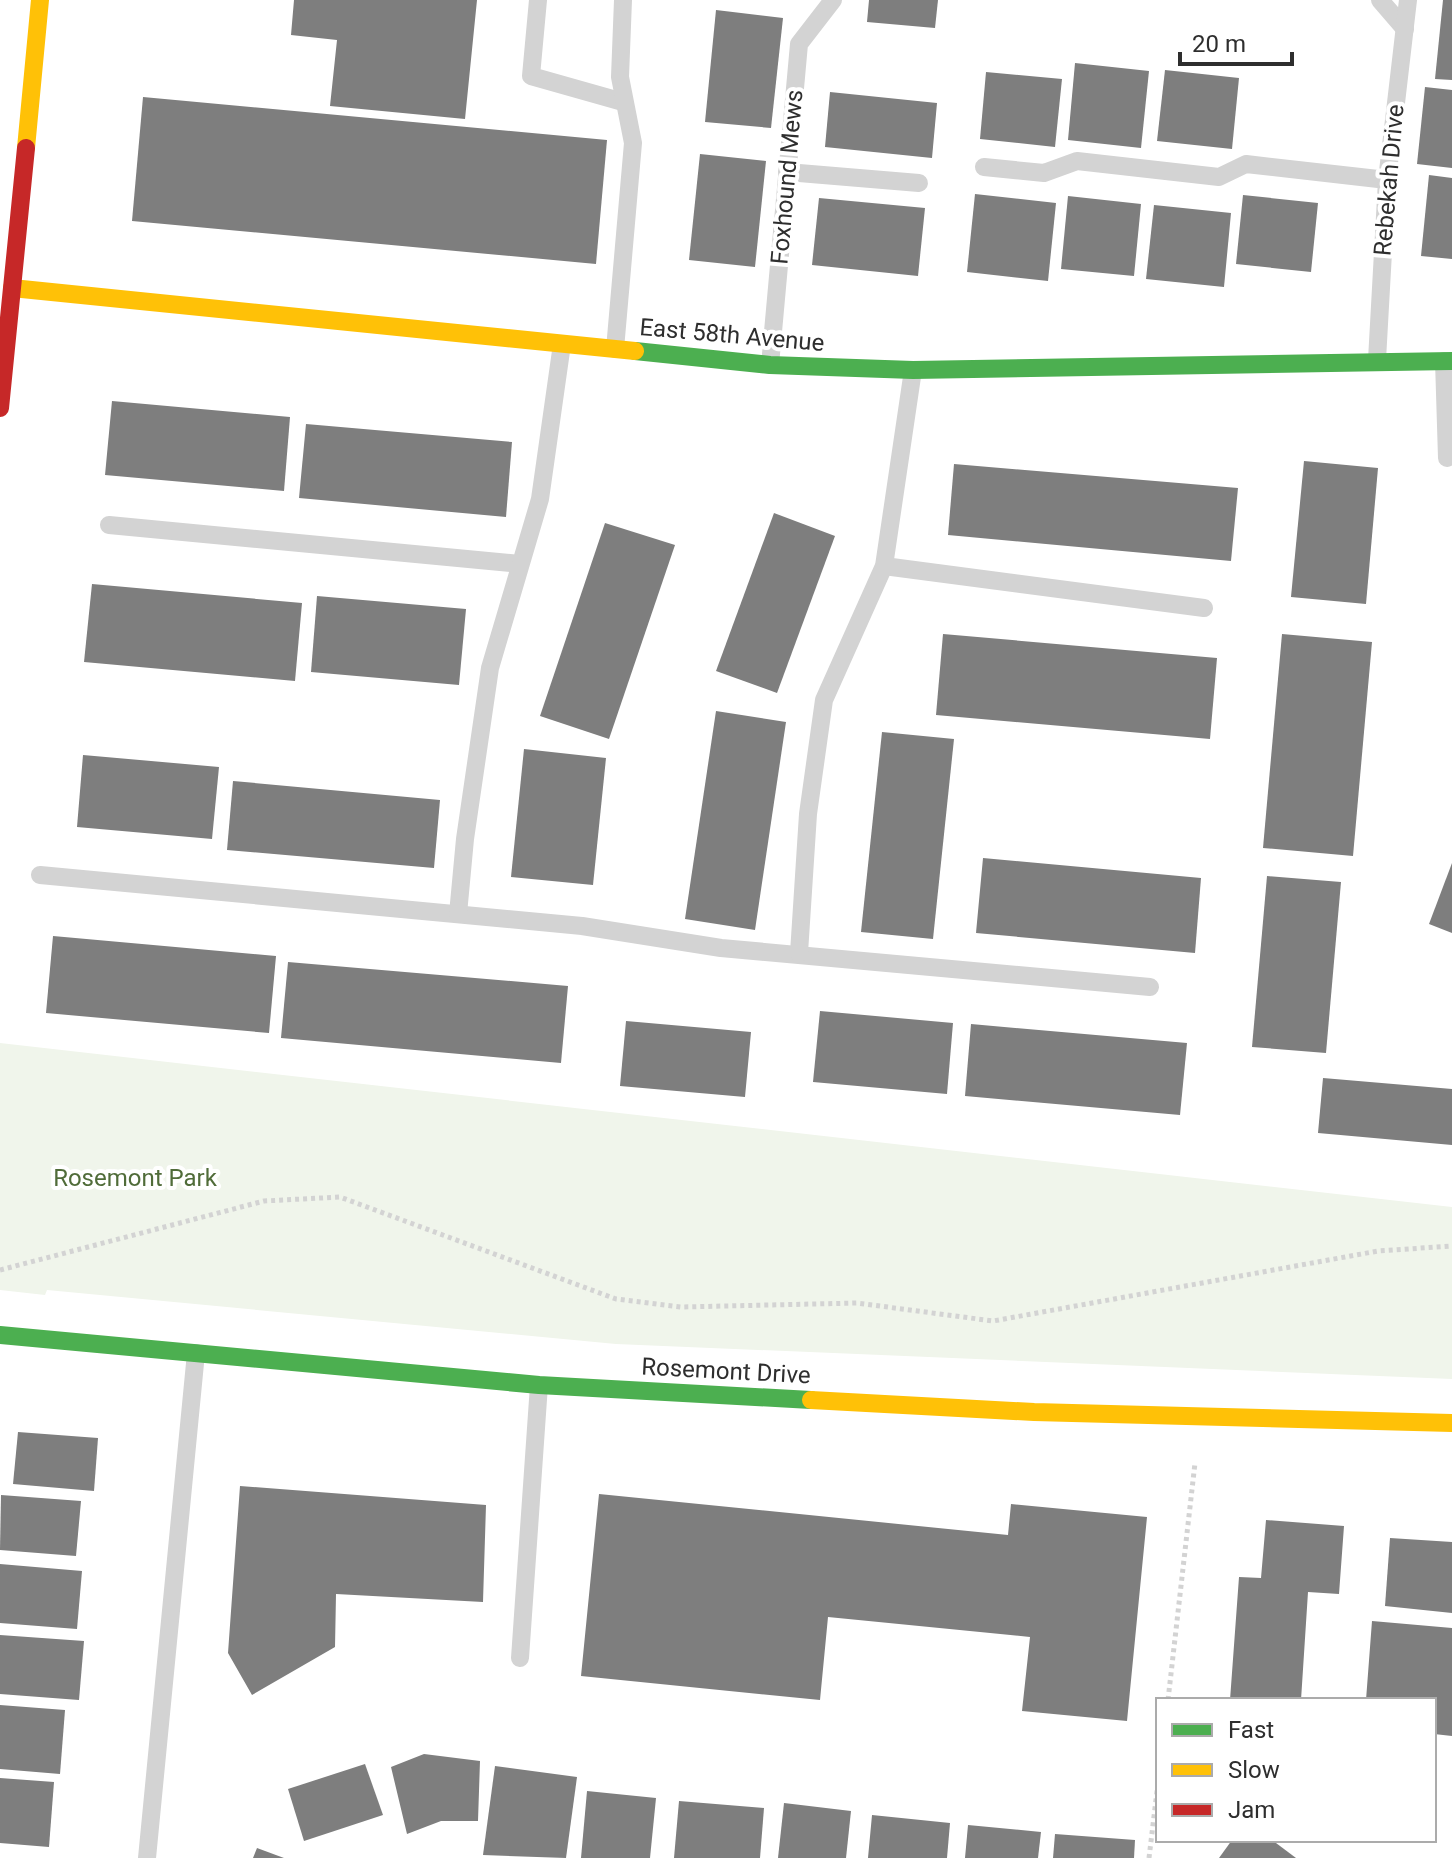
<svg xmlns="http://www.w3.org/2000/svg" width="1452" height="1858" font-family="Roboto,sans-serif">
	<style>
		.green { fill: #f0f5eb }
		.building { fill: #7e7e7e }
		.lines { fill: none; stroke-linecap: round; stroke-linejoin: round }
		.path { stroke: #d3d3d3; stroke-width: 5; stroke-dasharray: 4 4; stroke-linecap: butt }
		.lane { stroke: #d3d3d3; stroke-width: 18 }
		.fast { stroke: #4caf50; stroke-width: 18 }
		.slow { stroke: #ffc107; stroke-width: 18 }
		.jam { stroke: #c62828; stroke-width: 18 }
		.labels { text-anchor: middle; stroke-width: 8; stroke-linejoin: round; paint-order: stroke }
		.street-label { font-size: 24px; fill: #2e2e2e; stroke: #fff }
		.park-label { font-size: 24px; fill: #506c39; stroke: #fff }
	</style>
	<rect width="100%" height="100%" fill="#fff"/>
	<polygon class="green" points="0,1043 1452,1207 1452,1379 616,1344 47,1290 45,1295 0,1290"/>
	<g class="building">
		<polygon points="294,0 477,0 465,119 330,106 337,40 291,35"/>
		<polygon points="869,0 938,0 935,28 867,22"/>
		<polygon points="1443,0 1452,0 1452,80 1435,79"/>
		<polygon points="716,10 783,18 771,128 705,122"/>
		<polygon points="1075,63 1149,71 1141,148 1068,140"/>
		<polygon points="1165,70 1239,78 1232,149 1157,141"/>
		<polygon points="986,72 1062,79 1055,147 980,139"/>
		<polygon points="1425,87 1452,90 1452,168 1417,164"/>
		<polygon points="830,92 937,103 932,158 825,147"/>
		<polygon points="143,97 607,140 596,264 132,221"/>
		<polygon points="700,154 766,161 755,267 689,260"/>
		<polygon points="1429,175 1452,178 1452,259 1421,256"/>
		<polygon points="975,194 1056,203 1048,281 967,272"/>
		<polygon points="1243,195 1318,203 1311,272 1236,264"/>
		<polygon points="1068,196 1141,204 1134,276 1061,269"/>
		<polygon points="819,198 925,208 918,276 812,265"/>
		<polygon points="1154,205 1231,213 1224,287 1146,279"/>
		<polygon points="112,401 290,417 284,491 105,475"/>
		<polygon points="306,424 512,442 506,517 299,498"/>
		<polygon points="1304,461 1378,468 1366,604 1291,597"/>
		<polygon points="954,464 1238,488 1231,561 948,535"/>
		<polygon points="774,513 835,536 777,693 716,671"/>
		<polygon points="605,523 675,545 609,739 540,716"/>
		<polygon points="92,584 302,603 295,681 84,662"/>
		<polygon points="317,596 466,609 459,685 311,672"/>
		<polygon points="943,634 1217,658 1210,739 936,715"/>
		<polygon points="1282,634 1372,642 1353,856 1263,848"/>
		<polygon points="716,711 786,722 755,930 685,919"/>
		<polygon points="882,732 954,739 933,939 861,932"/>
		<polygon points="524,749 606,758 593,885 511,877"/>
		<polygon points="83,755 219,767 212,839 77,827"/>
		<polygon points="233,781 440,800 434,868 227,850"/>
		<polygon points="983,858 1201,878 1195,953 976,933"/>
		<polygon points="1452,863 1452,933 1429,924"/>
		<polygon points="1267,876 1341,882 1326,1053 1252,1047"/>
		<polygon points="53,936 276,956 269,1033 46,1013"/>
		<polygon points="288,962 568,986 561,1063 281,1038"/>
		<polygon points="820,1011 953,1023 947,1094 813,1082"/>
		<polygon points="626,1021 751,1032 745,1097 620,1086"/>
		<polygon points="971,1024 1187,1043 1180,1115 965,1096"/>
		<polygon points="1323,1078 1452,1089 1452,1145 1318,1133"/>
		<polygon points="18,1432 98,1438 94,1491 13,1484"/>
		<polygon points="240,1486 486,1505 483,1602 336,1594 335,1647 252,1695 228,1653"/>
		<polygon points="599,1494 1008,1535 1011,1504 1147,1517 1127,1721 1022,1711 1030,1637 828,1617 820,1700 581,1676"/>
		<polygon points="1,1495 81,1501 76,1556 0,1550"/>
		<polygon points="1266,1520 1344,1526 1339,1594 1308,1592 1301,1700 1230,1700 1239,1577 1261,1578"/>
		<polygon points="1390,1538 1452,1542 1452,1613 1385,1606"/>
		<polygon points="0,1564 82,1571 77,1629 0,1623"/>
		<polygon points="1372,1621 1452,1628 1452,1736 1434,1734 1434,1700 1366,1700"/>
		<polygon points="0,1635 84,1641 79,1700 0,1694"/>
		<polygon points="0,1705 65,1710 60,1774 0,1769"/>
		<polygon points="424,1754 480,1761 478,1821 441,1821 407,1834 391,1767"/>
		<polygon points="365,1764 383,1815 304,1841 288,1789"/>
		<polygon points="495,1766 577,1777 566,1858 483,1855"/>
		<polygon points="0,1778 54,1782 49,1847 0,1843"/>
		<polygon points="587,1791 656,1798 650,1858 581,1858"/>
		<polygon points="679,1801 764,1808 760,1858 674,1858"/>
		<polygon points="784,1803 851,1811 846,1858 778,1858"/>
		<polygon points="872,1815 950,1823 947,1858 868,1858"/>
		<polygon points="968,1825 1041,1832 1038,1858 965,1858"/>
		<polygon points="1055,1834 1135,1840 1134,1858 1053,1858"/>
		<polygon points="1232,1840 1272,1840 1296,1858 1219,1858"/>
		<polygon points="257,1848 284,1858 253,1858"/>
	</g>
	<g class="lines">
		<g class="path">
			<polyline points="0,1270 264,1201 340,1197 616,1299 681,1307 857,1303 993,1321 1378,1251 1452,1246"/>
			<polyline points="1168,1700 1195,1463"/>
			<polyline points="1149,1858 1158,1783"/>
		</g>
		<g class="lane">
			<polyline points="538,0 531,76 623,102"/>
			<polyline points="1380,0 1405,29"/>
			<polyline points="984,167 1044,173 1077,161 1219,177 1246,164 1387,180"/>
			<polyline points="787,172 919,183"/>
			<polyline points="615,349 633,143 620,77 623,0"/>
			<polyline points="1377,360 1387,180 1408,0"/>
			<polyline points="1444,361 1447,458"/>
			<polyline points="770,365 799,44 833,0"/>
			<polyline points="109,525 520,564"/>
			<polyline points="884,566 1204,608"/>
			<polyline points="40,875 582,926 721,948 1150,987"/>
			<polyline points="458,914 465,839 490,668 540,499 562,344"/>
			<polyline points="799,953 808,814 824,700 884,566 913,370"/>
			<polyline points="520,1658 539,1385"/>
			<polyline points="147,1858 196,1353"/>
		</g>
		<g class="fast">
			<polyline points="635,351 770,365 913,370 1452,361"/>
			<polyline points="0,1335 539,1385 811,1400"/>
		</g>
		<g class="slow">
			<polyline points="26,148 40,0"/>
			<polyline points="12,288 635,351"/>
			<polyline points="811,1400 1034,1412 1452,1423"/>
		</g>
		<polyline class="jam" points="0,408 26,148"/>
	</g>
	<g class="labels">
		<g class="street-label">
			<text transform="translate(787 177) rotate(-85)" y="8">Foxhound Mews</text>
			<text transform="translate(1389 180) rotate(-85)" y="8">Rebekah Drive</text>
			<text transform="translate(732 335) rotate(5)" y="8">East 58th Avenue</text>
			<text transform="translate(726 1371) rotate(3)" y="8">Rosemont Drive</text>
		</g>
		<g class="park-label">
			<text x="135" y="1186">Rosemont Park</text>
		</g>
	</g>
	<rect x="1156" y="1698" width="280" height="144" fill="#ffffff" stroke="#ababab" stroke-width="2"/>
	<rect x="1172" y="1724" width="40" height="12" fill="#4caf50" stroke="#ababab" stroke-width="2"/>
	<text x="1228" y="1738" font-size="24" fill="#2e2e2e">Fast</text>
	<rect x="1172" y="1764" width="40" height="12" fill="#ffc107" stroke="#ababab" stroke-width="2"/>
	<text x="1228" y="1778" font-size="24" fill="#2e2e2e">Slow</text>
	<rect x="1172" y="1804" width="40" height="12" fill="#c62828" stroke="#ababab" stroke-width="2"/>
	<text x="1228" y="1818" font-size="24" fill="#2e2e2e">Jam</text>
	<path d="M1180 52v12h112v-12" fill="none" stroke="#2e2e2e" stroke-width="4"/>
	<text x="1192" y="52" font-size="24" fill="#2e2e2e" stroke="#ffffff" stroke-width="6" paint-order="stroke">20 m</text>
</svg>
